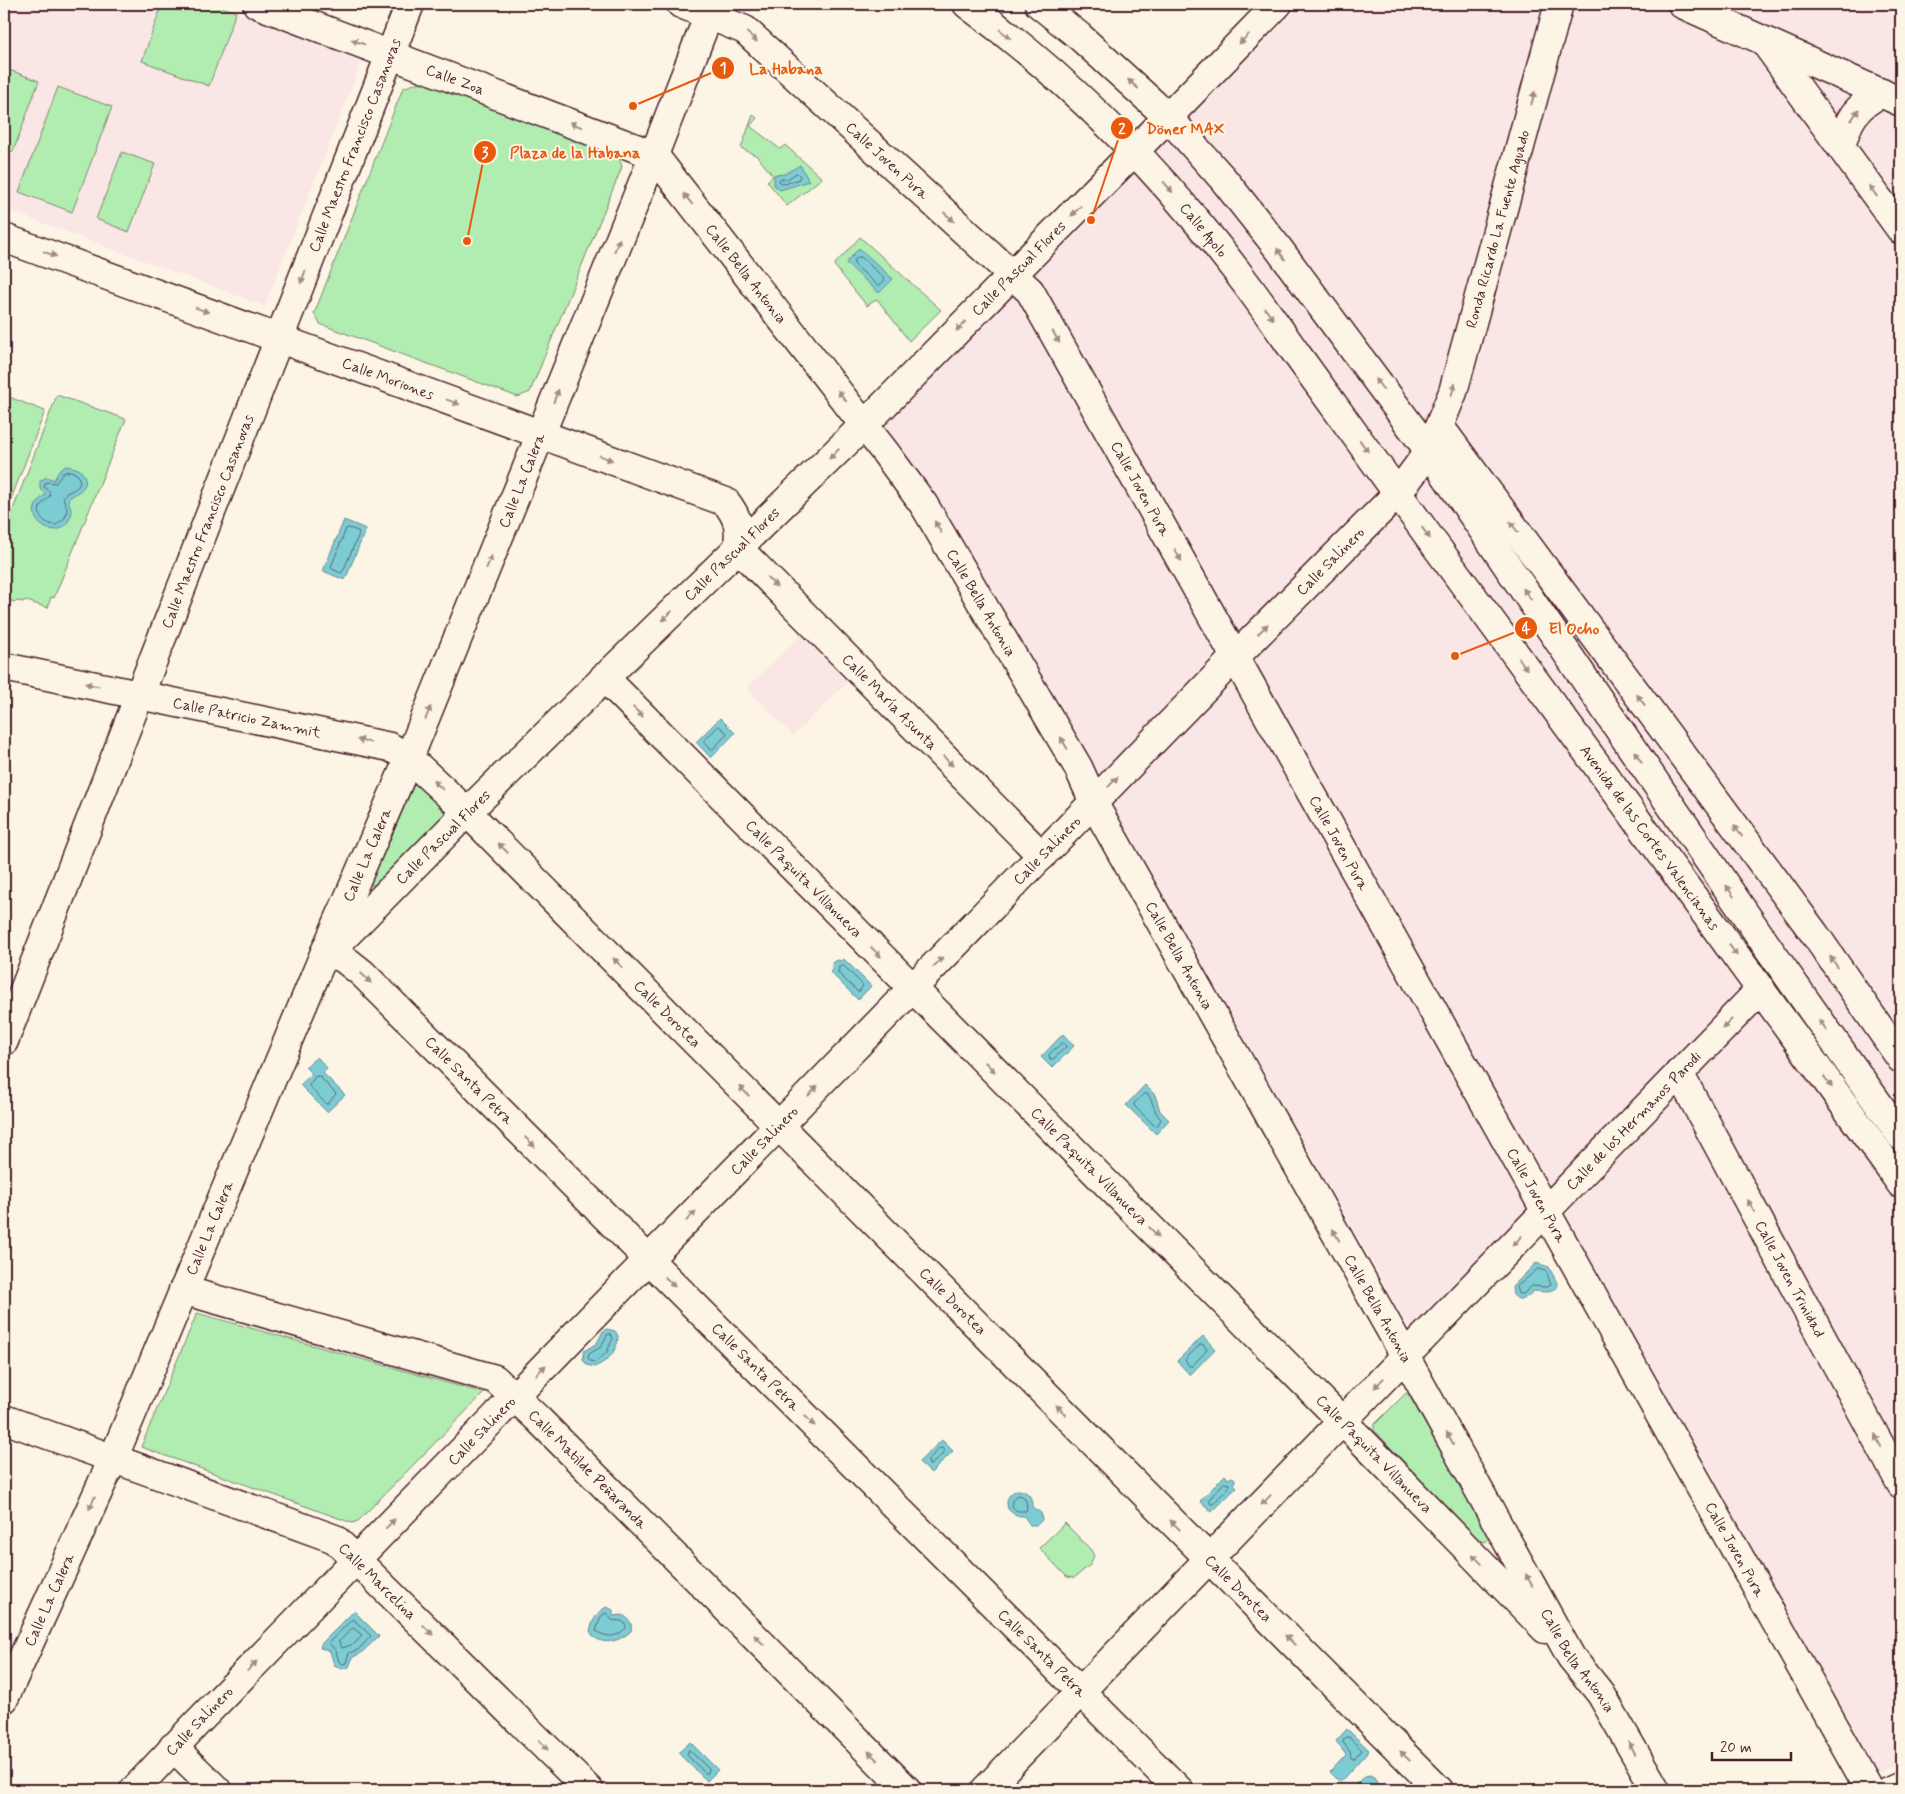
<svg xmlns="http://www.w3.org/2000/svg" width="1905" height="1794" font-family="Mynerve,sans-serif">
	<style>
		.built { fill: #fae7e5 }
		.green { fill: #b1ecb1; stroke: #7e866e }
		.water { fill: #7cccd4; stroke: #688790 }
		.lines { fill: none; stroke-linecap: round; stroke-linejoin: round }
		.shore { stroke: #5e646f; stroke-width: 1 }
		.street-casing { stroke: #4a1f2b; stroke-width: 31 }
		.secondary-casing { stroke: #4a1f2b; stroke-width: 31 }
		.street { stroke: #fcf5e5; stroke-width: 28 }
		.secondary { stroke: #fcf5e5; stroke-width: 28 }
		.oneway { fill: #a38a88 }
		.labels { text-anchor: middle; stroke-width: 4; stroke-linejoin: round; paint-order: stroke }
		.street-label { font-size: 15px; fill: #4a1f2b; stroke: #fcf5e5 }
		.leader { fill: none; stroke: #e8590c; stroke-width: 2 }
		.callout-dot { fill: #e8590c; stroke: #fcf5e5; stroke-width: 2 }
		.mark-label { font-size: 15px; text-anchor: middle; font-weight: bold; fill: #fff }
		.callout-label { font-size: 16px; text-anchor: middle; font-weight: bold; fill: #e8590c; stroke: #fcf5e5; stroke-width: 4; stroke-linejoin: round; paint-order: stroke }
	</style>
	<rect width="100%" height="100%" fill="#fcf5e5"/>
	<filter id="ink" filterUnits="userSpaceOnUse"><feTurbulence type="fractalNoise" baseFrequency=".02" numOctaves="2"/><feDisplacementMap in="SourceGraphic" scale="10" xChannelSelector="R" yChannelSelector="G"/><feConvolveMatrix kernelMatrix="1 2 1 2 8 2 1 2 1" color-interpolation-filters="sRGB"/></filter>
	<g filter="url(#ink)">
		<g class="built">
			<polygon points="9,4 214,4 363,59 265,306 4,209 4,18"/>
			<polygon points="1302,4 1654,4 1731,40 1742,4 1901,4 1901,1760 1877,1773 1549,1189 1411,1332 938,498 881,426"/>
			<polygon points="801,635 848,682 793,736 746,688"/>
		</g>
		<g class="green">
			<polygon points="162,4 214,4 236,12 209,86 142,61"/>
			<polygon points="4,68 39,81 13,152 4,149"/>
			<polygon points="422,81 618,154 622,167 530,392 518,397 320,324 314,314 403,88"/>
			<polygon points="58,87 112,107 72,212 19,192"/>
			<polygon points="753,115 757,118 750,126 780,149 785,145 822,178 787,206 767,181 773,176 757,156 741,148"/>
			<polygon points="122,152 155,164 129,232 96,219"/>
			<polygon points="860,237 941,310 909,341 877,299 867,306 834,265"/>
			<polygon points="4,395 45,411 4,517"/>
			<polygon points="57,395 126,419 54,598 51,597 48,608 24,600 23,602 17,601 16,602 4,600 4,533"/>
			<polygon points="415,782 447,810 447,813 375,885 371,885 371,882"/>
			<polygon points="197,1313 484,1393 358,1521 352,1523 141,1447"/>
			<polygon points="1406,1393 1409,1395 1487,1533 1488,1539 1486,1542 1478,1541 1374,1430 1374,1425"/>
			<polygon points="1065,1523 1091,1550 1094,1556 1090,1565 1074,1578 1067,1577 1039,1548"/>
		</g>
		<g class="water">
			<polygon points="800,165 809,181 780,190 774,185 774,175 785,174"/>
			<polygon points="859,248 893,279 879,293 846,263"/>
			<path d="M67,466L79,469C95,486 78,491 68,499L72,512C63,551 12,517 46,494L40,489V481L47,477L54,480L60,469Z"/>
			<polygon points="344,520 366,529 345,580 323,571"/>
			<polygon points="720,718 735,733 711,758 696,742"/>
			<polygon points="844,959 871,986 858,1000 830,972 833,969 832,963 838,960 841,961"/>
			<polygon points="1063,1034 1074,1046 1052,1068 1041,1057"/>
			<polygon points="317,1057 327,1068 323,1073 345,1095 327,1112 300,1085 312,1074 305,1067"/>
			<polygon points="1145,1085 1155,1095 1160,1111 1169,1120 1156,1134 1126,1105"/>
			<polygon points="1536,1263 1549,1267 1557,1283 1557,1288 1546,1292 1534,1291 1524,1299 1518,1299 1513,1295 1512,1287"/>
			<path d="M607,1329L615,1331L618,1336C618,1350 608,1362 594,1367L587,1365L583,1360L584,1351L597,1343L603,1331Z"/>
			<polygon points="1203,1336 1215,1349 1190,1375 1177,1361"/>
			<polygon points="942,1440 953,1451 931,1473 919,1462"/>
			<polygon points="1225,1475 1228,1479 1232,1477 1235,1479 1234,1484 1237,1487 1212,1512 1200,1501"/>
			<path d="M1018,1490C1029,1491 1032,1497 1032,1507L1041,1513L1042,1520L1037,1525H1030L1024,1516H1016L1008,1509C1005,1499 1009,1493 1018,1490Z"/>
			<path d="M607,1607L613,1610V1616L622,1615C629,1618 633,1624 631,1631C620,1642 598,1648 590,1631C592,1621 598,1610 607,1607Z"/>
			<polygon points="354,1611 379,1636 360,1654 353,1657 349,1667 342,1669 334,1665 330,1651 320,1648 321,1644"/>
			<polygon points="1347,1729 1369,1750 1340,1782 1330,1772 1346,1755 1336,1741"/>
			<polygon points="690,1742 718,1770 707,1781 678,1753"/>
			<polygon points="1370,1775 1374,1777 1377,1783 1375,1790 1349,1790 1365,1776"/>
		</g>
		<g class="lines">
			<g class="shore">
				<polygon points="797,173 800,176 799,179 785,184 779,182 780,179 787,179"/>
				<polygon points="858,257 861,257 884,278 884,281 880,285 877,285 854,264 854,261"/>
				<path d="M71,471L78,475L80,483C76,492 67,490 63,497L67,509L65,518L56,525C46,525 35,516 41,505C44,501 48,499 50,495L49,491L44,487L45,483L47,482L56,483L63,473Z"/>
				<polygon points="349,528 358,531 359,534 343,571 341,573 332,569 331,567 346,529"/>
				<polygon points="719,726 726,732 727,734 713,749 710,749 704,741"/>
				<polygon points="844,966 863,985 860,991 857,991 838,973 839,967"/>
				<polygon points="1062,1043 1065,1044 1066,1047 1053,1059 1050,1059 1049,1055"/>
				<polygon points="316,1076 319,1076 336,1094 328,1104 326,1104 309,1086"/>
				<path d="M1144,1094H1147C1154,1101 1153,1112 1161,1119L1157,1126L1154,1125L1134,1106V1104Z"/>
				<polygon points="1538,1269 1546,1271 1551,1285 1546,1287 1532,1286 1523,1294 1519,1294 1517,1287"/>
				<polygon points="610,1334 613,1338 607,1352 595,1362 590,1361 588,1358 589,1354 601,1347 607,1335"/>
				<polygon points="1201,1344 1204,1345 1207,1350 1192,1366 1189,1366 1185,1360"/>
				<polygon points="940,1448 944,1449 944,1453 932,1464 929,1465 928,1460"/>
				<polygon points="1224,1483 1229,1484 1229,1487 1213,1504 1211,1504 1209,1500"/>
				<path d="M1018,1495C1027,1496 1026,1502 1027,1509L1026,1511H1017L1012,1506V1500Z"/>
				<path d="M606,1613L612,1620C619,1622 625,1618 626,1628C617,1638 607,1638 596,1631L600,1618Z"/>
				<polygon points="353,1619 371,1636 358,1650 349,1653 346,1663 343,1664 339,1662 336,1651 329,1643"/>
				<polygon points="353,1628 361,1634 361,1637 354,1644 342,1648 339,1642"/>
				<polygon points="1346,1737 1349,1737 1361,1750 1354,1759 1351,1758 1350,1752 1343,1742"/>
				<polygon points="689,1750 709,1769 708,1773 705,1773 687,1755"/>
			</g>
			<defs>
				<g id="street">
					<path id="s1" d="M257,4L654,155L885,452L924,505L1078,767L1098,811L1405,1356L1571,1657L1601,1694L1656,1790"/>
					<path id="s2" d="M681,4L745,30L1030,291L1870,1790"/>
					<polyline points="1682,4 1901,102"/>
					<polyline points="1764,41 1901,230"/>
					<path d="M1841,147C1848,119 1856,106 1882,93"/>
					<path id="s3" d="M4,238L726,502C739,519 740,527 738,548L1042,856"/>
					<polyline points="1440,427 1814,933 1901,1059"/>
					<path id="s4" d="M4,667L390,747L409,758"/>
					<path id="s5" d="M604,677L1371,1450L1545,1629"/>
					<path id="s6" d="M325,952L348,933L467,812L1439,1790"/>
					<path id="s7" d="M325,952L343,958L362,973L1179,1790"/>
					<path id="s8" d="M4,1041L410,4"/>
					<path id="s9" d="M1679,1073L1901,1484"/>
					<path id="s10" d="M183,1290L495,1379L537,1418L907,1790"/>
					<path id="s11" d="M4,1419L335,1539L589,1790"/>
					<polyline points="173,1747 217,1790"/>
					<path id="s12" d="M985,1790L1761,989"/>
					<polyline points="1890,1790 1901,1785"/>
				</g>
				<g id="secondary">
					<path id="s13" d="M967,4C1048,64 1123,134 1188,211C1228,257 1263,306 1298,356C1341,415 1384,475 1427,534C1586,750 1745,966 1901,1184"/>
					<polyline points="1039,4 1079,36 1168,117 1224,180 1278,248 1429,451 1769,949 1901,1136"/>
					<path id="s14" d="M409,758L467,812L864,425L1168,117L1278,4"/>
					<path id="s15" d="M4,1699L113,1459L325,952L409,758L654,155L713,4"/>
					<path id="s16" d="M134,1790L196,1724L1235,657L1398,493L1429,451L1453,392L1559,4"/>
				</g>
			</defs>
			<use href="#street" class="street-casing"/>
			<use href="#secondary" class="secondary-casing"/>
			<use href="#street" class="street"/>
			<use href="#secondary" class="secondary"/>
		</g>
		<defs><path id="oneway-solid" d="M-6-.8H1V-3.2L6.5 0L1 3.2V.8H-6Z" transform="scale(1.25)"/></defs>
		<g class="oneway">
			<use href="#oneway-solid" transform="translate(1005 34) rotate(39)"/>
			<use href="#oneway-solid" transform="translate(752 37) rotate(42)"/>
			<use href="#oneway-solid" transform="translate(1244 39) rotate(134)"/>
			<use href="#oneway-solid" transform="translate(358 42) rotate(-159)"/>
			<use href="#oneway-solid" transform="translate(1133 84) rotate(-138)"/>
			<use href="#oneway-solid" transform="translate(1533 98) rotate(-75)"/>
			<use href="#oneway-solid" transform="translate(1855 115) rotate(-55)"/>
			<use href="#oneway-solid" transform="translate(576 125) rotate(-159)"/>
			<use href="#oneway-solid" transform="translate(1168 187) rotate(49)"/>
			<use href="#oneway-solid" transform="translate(1873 191) rotate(-126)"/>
			<use href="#oneway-solid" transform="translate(688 199) rotate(-128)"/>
			<use href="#oneway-solid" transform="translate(1076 211) rotate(135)"/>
			<use href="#oneway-solid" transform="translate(949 217) rotate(42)"/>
			<use href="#oneway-solid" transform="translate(617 245) rotate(-68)"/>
			<use href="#oneway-solid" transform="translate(50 254) rotate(20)"/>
			<use href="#oneway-solid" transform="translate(1281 254) rotate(-127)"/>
			<use href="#oneway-solid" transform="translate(303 277) rotate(111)"/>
			<use href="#oneway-solid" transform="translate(202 310) rotate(20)"/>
			<use href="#oneway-solid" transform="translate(1269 314) rotate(54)"/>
			<use href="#oneway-solid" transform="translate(961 326) rotate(135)"/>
			<use href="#oneway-solid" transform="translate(1056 337) rotate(61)"/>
			<use href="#oneway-solid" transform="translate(1379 384) rotate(-127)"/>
			<use href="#oneway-solid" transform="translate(1453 390) rotate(-73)"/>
			<use href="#oneway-solid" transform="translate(556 396) rotate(-68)"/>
			<use href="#oneway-solid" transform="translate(842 396) rotate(-128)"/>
			<use href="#oneway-solid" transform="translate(453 402) rotate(20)"/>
			<use href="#oneway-solid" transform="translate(1364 446) rotate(54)"/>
			<use href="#oneway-solid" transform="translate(834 454) rotate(136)"/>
			<use href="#oneway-solid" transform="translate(606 458) rotate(20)"/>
			<use href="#oneway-solid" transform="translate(938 527) rotate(-120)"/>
			<use href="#oneway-solid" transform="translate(1514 527) rotate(-127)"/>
			<use href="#oneway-solid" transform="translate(1426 533) rotate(54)"/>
			<use href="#oneway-solid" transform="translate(1178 555) rotate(61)"/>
			<use href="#oneway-solid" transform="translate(489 562) rotate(-68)"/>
			<use href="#oneway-solid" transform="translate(772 582) rotate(45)"/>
			<use href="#oneway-solid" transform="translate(1527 594) rotate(-124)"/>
			<use href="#oneway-solid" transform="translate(667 616) rotate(136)"/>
			<use href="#oneway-solid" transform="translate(1263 629) rotate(-45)"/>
			<use href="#oneway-solid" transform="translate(1523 664) rotate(54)"/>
			<use href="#oneway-solid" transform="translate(92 685) rotate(-168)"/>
			<use href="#oneway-solid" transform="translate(1641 700) rotate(-126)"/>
			<use href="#oneway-solid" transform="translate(638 712) rotate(45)"/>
			<use href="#oneway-solid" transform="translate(428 713) rotate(-68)"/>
			<use href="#oneway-solid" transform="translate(364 741) rotate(-168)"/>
			<use href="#oneway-solid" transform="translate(1064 743) rotate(-120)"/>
			<use href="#oneway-solid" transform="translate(1638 757) rotate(-124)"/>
			<use href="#oneway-solid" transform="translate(948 761) rotate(45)"/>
			<use href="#oneway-solid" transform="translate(1113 782) rotate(-46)"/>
			<use href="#oneway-solid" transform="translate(438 785) rotate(-137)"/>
			<use href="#oneway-solid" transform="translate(1738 831) rotate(-126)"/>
			<use href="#oneway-solid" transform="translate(503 848) rotate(-135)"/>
			<use href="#oneway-solid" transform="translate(1730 891) rotate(-124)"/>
			<use href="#oneway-solid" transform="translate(1733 950) rotate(54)"/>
			<use href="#oneway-solid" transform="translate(876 952) rotate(45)"/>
			<use href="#oneway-solid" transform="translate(938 962) rotate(-46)"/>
			<use href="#oneway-solid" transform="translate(1834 962) rotate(-125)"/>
			<use href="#oneway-solid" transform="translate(618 963) rotate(-135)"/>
			<use href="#oneway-solid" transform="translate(366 978) rotate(44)"/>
			<use href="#oneway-solid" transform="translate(1727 1024) rotate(134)"/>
			<use href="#oneway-solid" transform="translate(1823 1025) rotate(-125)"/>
			<use href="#oneway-solid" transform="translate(990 1067) rotate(45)"/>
			<use href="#oneway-solid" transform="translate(1828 1082) rotate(54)"/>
			<use href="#oneway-solid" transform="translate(744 1091) rotate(-135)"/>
			<use href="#oneway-solid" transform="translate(813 1091) rotate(-46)"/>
			<use href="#oneway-solid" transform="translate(530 1142) rotate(45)"/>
			<use href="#oneway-solid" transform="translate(1751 1206) rotate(-118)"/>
			<use href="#oneway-solid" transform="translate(691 1216) rotate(-46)"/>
			<use href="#oneway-solid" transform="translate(1154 1232) rotate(45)"/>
			<use href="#oneway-solid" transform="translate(1336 1235) rotate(-119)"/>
			<use href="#oneway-solid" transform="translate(1517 1241) rotate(134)"/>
			<use href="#oneway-solid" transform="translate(670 1282) rotate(45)"/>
			<use href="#oneway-solid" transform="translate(541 1370) rotate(-46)"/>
			<use href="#oneway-solid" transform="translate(1379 1383) rotate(134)"/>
			<use href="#oneway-solid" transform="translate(1061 1410) rotate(-135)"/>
			<use href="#oneway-solid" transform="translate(810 1421) rotate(45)"/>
			<use href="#oneway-solid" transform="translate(1450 1438) rotate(-119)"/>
			<use href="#oneway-solid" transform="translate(1878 1441) rotate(-118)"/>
			<use href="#oneway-solid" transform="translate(1266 1500) rotate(134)"/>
			<use href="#oneway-solid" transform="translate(92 1503) rotate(114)"/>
			<use href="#oneway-solid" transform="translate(390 1524) rotate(-46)"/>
			<use href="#oneway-solid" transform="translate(1175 1525) rotate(-135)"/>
			<use href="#oneway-solid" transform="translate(1477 1559) rotate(-134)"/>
			<use href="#oneway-solid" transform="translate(1529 1580) rotate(-119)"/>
			<use href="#oneway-solid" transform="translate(428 1630) rotate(45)"/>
			<use href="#oneway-solid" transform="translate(759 1640) rotate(-135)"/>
			<use href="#oneway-solid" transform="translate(1290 1640) rotate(-135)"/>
			<use href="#oneway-solid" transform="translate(252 1666) rotate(-46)"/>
			<use href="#oneway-solid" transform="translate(543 1745) rotate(45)"/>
			<use href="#oneway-solid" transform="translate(1632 1748) rotate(-119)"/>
			<use href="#oneway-solid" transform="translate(873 1756) rotate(-135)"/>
			<use href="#oneway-solid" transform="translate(1405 1756) rotate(-135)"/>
		</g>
	</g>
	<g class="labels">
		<g class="street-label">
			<text dy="5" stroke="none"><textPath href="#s1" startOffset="212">Calle Zoa</textPath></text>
			<text dy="5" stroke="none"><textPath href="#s8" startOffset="962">Calle Maestro Francisco Casanovas</textPath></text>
			<text dy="5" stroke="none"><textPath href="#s2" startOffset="262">Calle Joven Pura</textPath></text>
			<text dy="5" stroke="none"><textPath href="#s16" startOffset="2096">Ronda Ricardo La Fuente Aguado</textPath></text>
			<text dy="5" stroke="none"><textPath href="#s13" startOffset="328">Calle Apolo</textPath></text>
			<text dy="5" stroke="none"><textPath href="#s14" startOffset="854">Calle Pascual Flores</textPath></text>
			<text dy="5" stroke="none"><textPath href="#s1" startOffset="575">Calle Bella Antonia</textPath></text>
			<text dy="5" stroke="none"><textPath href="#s3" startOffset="409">Calle Moriones</textPath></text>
			<text dy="5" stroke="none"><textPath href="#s15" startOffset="1324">Calle La Calera</textPath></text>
			<text dy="5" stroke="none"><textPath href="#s2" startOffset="682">Calle Joven Pura</textPath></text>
			<text dy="5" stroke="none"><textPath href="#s8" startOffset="558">Calle Maestro Francisco Casanovas</textPath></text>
			<text dy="5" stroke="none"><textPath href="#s14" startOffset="449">Calle Pascual Flores</textPath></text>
			<text dy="5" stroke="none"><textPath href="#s16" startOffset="1715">Calle Salinero</textPath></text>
			<text dy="5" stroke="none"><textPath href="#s1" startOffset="980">Calle Bella Antonia</textPath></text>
			<text dy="5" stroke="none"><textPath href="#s3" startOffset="1034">Calle María Asunta</textPath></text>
			<text dy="5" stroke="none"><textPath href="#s4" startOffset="248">Calle Patricio Zammit</textPath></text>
			<text transform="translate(443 837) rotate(-45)" y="5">Calle Pascual Flores</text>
			<text dy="5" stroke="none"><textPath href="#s13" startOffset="1082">Avenida de las Cortes Valencianas</textPath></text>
			<text dy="5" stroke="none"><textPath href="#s2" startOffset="1088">Calle Joven Pura</textPath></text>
			<text dy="5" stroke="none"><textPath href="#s16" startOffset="1310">Calle Salinero</textPath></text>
			<text dy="5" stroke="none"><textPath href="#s15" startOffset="919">Calle La Calera</textPath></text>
			<text dy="5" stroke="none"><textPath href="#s5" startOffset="284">Calle Paquita Villanueva</textPath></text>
			<text dy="5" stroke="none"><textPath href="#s1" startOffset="1385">Calle Bella Antonia</textPath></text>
			<text dy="5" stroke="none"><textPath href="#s6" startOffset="484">Calle Dorotea</textPath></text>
			<text dy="5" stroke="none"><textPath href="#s7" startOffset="195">Calle Santa Petra</textPath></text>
			<text dy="5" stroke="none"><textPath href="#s12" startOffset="932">Calle de los Hermanos Parodi</textPath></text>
			<text dy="5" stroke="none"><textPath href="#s16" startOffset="905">Calle Salinero</textPath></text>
			<text dy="5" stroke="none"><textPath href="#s5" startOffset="689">Calle Paquita Villanueva</textPath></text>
			<text dy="5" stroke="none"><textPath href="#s2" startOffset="1492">Calle Joven Pura</textPath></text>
			<text dy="5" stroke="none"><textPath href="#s15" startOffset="514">Calle La Calera</textPath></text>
			<text dy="5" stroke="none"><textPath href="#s9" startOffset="234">Calle Joven Trinidad</textPath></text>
			<text dy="5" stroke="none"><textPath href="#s6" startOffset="889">Calle Dorotea</textPath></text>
			<text dy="5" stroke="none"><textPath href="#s1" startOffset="1790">Calle Bella Antonia</textPath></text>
			<text dy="5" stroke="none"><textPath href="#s7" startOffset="600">Calle Santa Petra</textPath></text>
			<text dy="5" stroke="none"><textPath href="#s16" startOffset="500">Calle Salinero</textPath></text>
			<text dy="5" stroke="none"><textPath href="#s5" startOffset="1094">Calle Paquita Villanueva</textPath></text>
			<text dy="5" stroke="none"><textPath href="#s10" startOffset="454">Calle Matilde Peñaranda</textPath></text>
			<text dy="5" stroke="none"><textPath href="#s2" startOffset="1898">Calle Joven Pura</textPath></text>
			<text dy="5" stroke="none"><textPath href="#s11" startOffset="412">Calle Marcelina</textPath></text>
			<text dy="5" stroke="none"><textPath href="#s6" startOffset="1294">Calle Dorotea</textPath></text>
			<text dy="5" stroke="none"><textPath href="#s15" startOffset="109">Calle La Calera</textPath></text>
			<text dy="5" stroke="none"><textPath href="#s7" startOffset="1005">Calle Santa Petra</textPath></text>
			<text dy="5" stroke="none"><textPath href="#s1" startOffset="2195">Calle Bella Antonia</textPath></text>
			<text dy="5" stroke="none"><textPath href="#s16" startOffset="95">Calle Salinero</textPath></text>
		</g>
	</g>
	<path class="leader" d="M633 106L723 68M1091 220L1122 128M467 241L485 152M1455 656L1526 628"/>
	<g class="callout-dot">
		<circle cx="633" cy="106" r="5"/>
		<circle cx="1091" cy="220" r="5"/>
		<circle cx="467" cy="241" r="5"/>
		<circle cx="1455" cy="656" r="5"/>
		<circle cx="723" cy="68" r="12"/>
		<circle cx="1122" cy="128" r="12"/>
		<circle cx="485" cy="152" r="12"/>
		<circle cx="1526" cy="628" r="12"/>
	</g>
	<g class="mark-label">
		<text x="723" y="73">1</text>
		<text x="1122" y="134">2</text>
		<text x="485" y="158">3</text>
		<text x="1526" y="633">4</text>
	</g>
	<g class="callout-label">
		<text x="786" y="74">La Habana</text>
		<text x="1185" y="134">Döner MAX</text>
		<text x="575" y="158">Plaza de la Habana</text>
		<text x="1574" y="634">El Ocho</text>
	</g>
	<rect width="1905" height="1794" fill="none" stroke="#fcf5e5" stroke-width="20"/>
	<rect x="10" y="10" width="1885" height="1774" fill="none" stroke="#4a1f2b" stroke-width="2" filter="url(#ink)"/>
	<path d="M1712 1752v8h79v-8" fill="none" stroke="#4a1f2b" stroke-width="2.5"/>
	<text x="1720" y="1752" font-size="15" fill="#4a1f2b" stroke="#fcf5e5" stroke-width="4" paint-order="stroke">20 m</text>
</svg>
